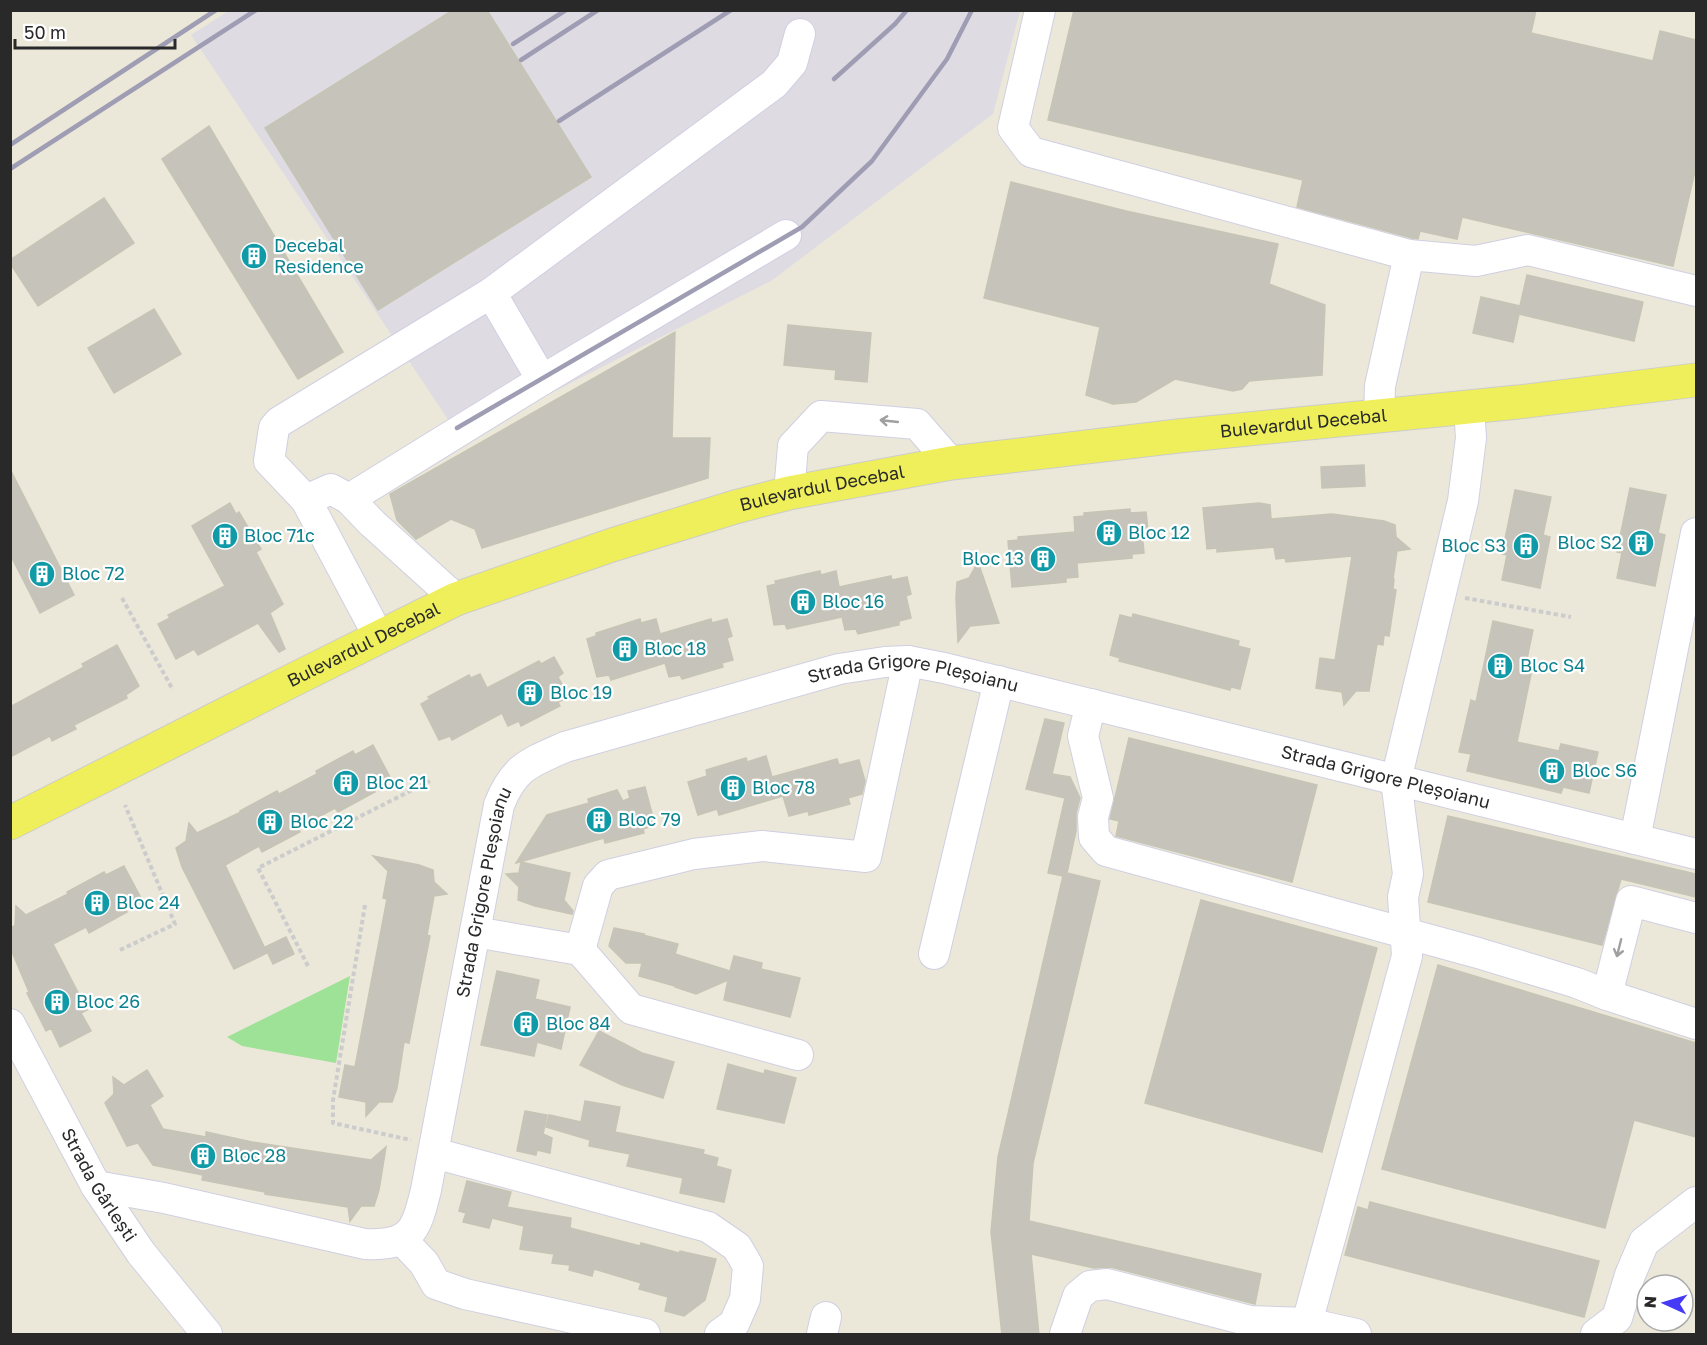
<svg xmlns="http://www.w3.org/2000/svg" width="1707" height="1345" font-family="'Golos Text',sans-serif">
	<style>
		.industrial { fill: #dfdbe3 }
		.green { fill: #9ee297 }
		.building { fill: #c6c4ba; stroke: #c6c4b4; stroke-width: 1.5 }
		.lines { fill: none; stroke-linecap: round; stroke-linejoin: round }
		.minor-casing { stroke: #d0cfe2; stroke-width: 32 }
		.major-casing { stroke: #ccc; stroke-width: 35 }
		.path { stroke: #ccc; stroke-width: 4; stroke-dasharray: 4.5 3; stroke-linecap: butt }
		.minor { stroke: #fff; stroke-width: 30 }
		.major { stroke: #eeef5b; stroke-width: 33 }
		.rail { stroke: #9f9db3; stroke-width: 4.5 }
		.oneway { stroke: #9f9f9f }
		.labels { text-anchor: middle; stroke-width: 4.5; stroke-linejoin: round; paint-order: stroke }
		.culture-label { font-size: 18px; fill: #0d838f; stroke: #fff; text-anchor: start }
		.street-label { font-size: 18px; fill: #292929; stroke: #fff }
	</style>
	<rect width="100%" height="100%" fill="#ebe8da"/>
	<polygon class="industrial" points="230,10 1020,11 993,114 771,281 461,439 191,35"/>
	<polygon class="green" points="350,976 336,1063 242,1046 227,1037"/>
	<g class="building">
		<polygon points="453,10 487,10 591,177 378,310 265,128"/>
		<polygon points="1074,10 1536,10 1531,33 1653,61 1660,31 1696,40 1696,167 1673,266 1462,217 1457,239 1420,231 1418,239 1412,238 1297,207 1303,180 1048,120"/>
		<polygon points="209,126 343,352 298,379 162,159"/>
		<polygon points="1011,182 1126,211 1278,244 1269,284 1325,305 1322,375 1249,381 1242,389 1233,391 1175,379 1136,402 1113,404 1086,395 1100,327 984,298"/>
		<polygon points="104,198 134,243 38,306 10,263 10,260"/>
		<polygon points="1527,275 1643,302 1634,341 1519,314 1513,342 1473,333 1481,297 1520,306"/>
		<polygon points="154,309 181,354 114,393 88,348"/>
		<polygon points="788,325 871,333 867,382 835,379 836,370 784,365"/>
		<polygon points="675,332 672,438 710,438 708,478 482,548 475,529 451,519 416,539 397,520 390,494"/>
		<polygon points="1364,465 1365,486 1322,488 1321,467"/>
		<polygon points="10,469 74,595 40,613 10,554"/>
		<polygon points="1630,488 1666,495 1658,533 1665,535 1655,586 1617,578 1622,553 1617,552"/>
		<polygon points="1515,490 1551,497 1543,535 1550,537 1540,588 1502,580 1507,555 1502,554"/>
		<polygon points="230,503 236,514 239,512 261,549 256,552 283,604 270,613 285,649 279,652 258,623 198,655 194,649 176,659 158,624 170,618 168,615 225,586 192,526"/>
		<polygon points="1259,503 1270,505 1271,519 1332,514 1384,521 1395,525 1396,537 1410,549 1397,551 1393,579 1394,579 1393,589 1396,590 1389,636 1384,635 1383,645 1377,644 1369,691 1356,691 1344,705 1342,692 1316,688 1320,658 1335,660 1352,556 1286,562 1285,558 1276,559 1274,547 1217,552 1217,548 1207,549 1203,508"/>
		<polygon points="1130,509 1130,513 1146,512 1148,530 1142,531 1144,553 1132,554 1132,558 1077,563 1078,577 1066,578 1066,582 1012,587 1008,541 1018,540 1018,537 1075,532 1074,517 1084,516 1084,513"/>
		<polygon points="978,562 999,623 970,626 958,642 956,598 957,582 969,578"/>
		<polygon points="820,571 821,575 836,571 839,587 891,576 892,580 907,577 911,594 906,596 911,618 899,621 899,625 858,634 856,629 845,630 842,617 787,629 785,624 774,625 767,586 776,584 775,581"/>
		<polygon points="1133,614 1239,641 1238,646 1250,649 1240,689 1231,687 1230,690 1119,661 1120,658 1110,655 1120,615 1132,618"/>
		<polygon points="640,619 641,623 656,619 660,634 711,619 712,623 727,619 732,636 727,638 733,660 722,663 723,667 682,679 680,675 669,677 665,663 611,680 609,675 597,677 587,639 596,636 596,633"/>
		<polygon points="1493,621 1533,630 1524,673 1531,674 1517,742 1559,751 1561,744 1598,752 1589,793 1563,787 1561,793 1467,771 1471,754 1459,752 1471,700 1476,702"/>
		<polygon points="117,645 139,686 126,695 127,698 74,725 76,729 52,741 50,736 10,757 10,707 84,667 82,664"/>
		<polygon points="554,657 563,673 558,677 569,697 558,702 560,706 521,726 519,721 508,726 502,713 452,740 450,736 439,740 421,704 430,699 428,697 469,675 471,678 480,674 487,688 539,661 541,664"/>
		<polygon points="1045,719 1064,723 1052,774 1070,777 1080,798 1076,813 1076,831 1067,873 1100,881 1033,1163 1029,1221 1261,1274 1255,1304 1111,1267 1094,1268 1031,1254 1039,1335 1002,1335 991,1232 998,1157 1063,876 1048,873 1065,798 1026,789"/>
		<polygon points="1129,738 1317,785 1292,882 1116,836 1119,821 1110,819"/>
		<polygon points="373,745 391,779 374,789 375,792 338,812 335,808 298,828 300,832 262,852 259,846 225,865 267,953 234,969 182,867 176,848 186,841 189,823 197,833 241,812 240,811 277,791 279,794 317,774 316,771 353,751 355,755"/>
		<polygon points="766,756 772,777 837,759 839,765 859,760 865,781 862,794 848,798 850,804 809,815 808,811 789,816 783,796 719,815 717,809 698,815 688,782 707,776 706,770 746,758 747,762"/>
		<polygon points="645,787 655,825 643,829 644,833 605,843 604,838 516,863 547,815 589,803 588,799 617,790 623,801 630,798 628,791"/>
		<polygon points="1448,816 1696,874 1696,897 1621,879 1602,945 1428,902"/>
		<polygon points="373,856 419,865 433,870 434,882 447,894 434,896 427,935 430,936 409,1043 404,1042 397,1088 392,1102 379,1102 366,1116 366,1102 339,1097 345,1065 355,1067 387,899 383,898 388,871"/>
		<polygon points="521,862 570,873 564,900 573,911 572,914 535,906 518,900 519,887 506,874 519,873"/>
		<polygon points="124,866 142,900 125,909 127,912 89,933 86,927 53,944 87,1010 81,1013 91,1031 60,1047 51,1028 46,1031 27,993 29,992 10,947 10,927 15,926 16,906 26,915 68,894 67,892 104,872 106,875"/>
		<polygon points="1201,900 1377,948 1322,1152 1145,1103"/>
		<polygon points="614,928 644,934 643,935 678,944 675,954 730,971 734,956 762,963 761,969 800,978 790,1017 724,1000 728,980 696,994 675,987 675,986 639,976 642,963 626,963 609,946"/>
		<polygon points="286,937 294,954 273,964 265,947"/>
		<polygon points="1438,965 1696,1043 1696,1137 1634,1120 1605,1228 1382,1169"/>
		<polygon points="497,971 539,980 535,999 570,1007 561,1049 537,1042 534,1056 481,1045"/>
		<polygon points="599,1031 642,1053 674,1062 663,1098 622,1085 580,1065"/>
		<polygon points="728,1064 764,1074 765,1070 796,1078 784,1123 717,1109"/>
		<polygon points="147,1070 163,1096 150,1105 163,1129 206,1137 206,1132 252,1142 371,1160 386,1147 379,1190 374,1206 361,1206 350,1221 348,1207 265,1194 265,1192 202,1180 203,1175 153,1165 138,1143 127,1146 105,1103 114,1094 113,1077 124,1085"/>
		<polygon points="585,1101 620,1107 615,1132 704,1150 703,1154 718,1158 716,1166 731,1170 724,1202 680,1193 683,1178 627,1166 630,1154 589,1146 590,1140 546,1127 549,1115 581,1122"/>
		<polygon points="525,1111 547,1115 543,1134 552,1138 550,1153 537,1150 536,1155 517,1151"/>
		<polygon points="467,1181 511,1192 507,1207 571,1218 570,1228 640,1246 641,1243 679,1253 680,1251 716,1259 705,1300 684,1316 665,1311 668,1297 639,1289 641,1283 594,1269 592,1276 569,1270 570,1265 552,1263 554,1254 520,1249 524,1226 492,1218 489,1228 463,1222 466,1213 459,1211"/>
		<polygon points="1370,1202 1599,1261 1584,1317 1345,1255 1358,1207 1368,1210"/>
	</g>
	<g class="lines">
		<defs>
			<g id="minor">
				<polyline points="1040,10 1013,128 1031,152 1409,255 1476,261 1528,250 1696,291"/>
				<polyline points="491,293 542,380"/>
				<polyline points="1379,416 1380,386 1409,255"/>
				<polyline points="789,493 793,446 821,416 917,424 951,463"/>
				<polyline points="349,499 542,380 786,235"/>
				<polyline points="306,500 331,489 349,499 372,523 456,599"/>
				<polyline points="379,637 306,500 269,461 274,428 279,422 491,293 774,84 792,63 800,34"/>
				<polyline points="1091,704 1083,736 1098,798 1093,817 1094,837 1106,851 1478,953 1577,983 1607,995 1696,1024"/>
				<polyline points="1635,839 1696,533"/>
				<polyline points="475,932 580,950 631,1009 798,1055"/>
				<polyline points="580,950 598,886 608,875 694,854 762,846 866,857 908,661"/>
				<polyline points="934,954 999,681"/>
				<polyline points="1607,995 1631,901 1696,918"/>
				<path id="s1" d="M10,1024L96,1186L141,1253L207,1334"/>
				<polyline points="434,1153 708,1227 737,1247 748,1266 745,1299 734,1324 720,1334"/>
				<path id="s2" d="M96,1186L164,1198L365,1244C411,1246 416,1231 426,1190L499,805C514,767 529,763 565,747L839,669L885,662L908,661L944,668L1696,854"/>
				<polyline points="402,1240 424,1263 436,1284 465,1294 645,1334"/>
				<polyline points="822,1334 826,1317"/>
				<polyline points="1065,1334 1078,1296 1090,1286 1107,1284 1250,1321 1307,1323 1300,1334"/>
				<polyline points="1356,1334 1307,1323 1407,956 1403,897 1408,874 1396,780 1463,501 1471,438 1469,407"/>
				<polyline points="1596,1334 1617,1318 1630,1275 1644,1242 1696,1202"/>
			</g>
			<g id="major">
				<path id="s3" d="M10,823L291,681L456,599L612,545L735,507L789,493L951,463L1178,436L1518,402L1696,380"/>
			</g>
		</defs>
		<use href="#minor" class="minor-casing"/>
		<use href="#major" class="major-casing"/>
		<g class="path">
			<polyline points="122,598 173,690"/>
			<polyline points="1465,598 1571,617"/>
			<polyline points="365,905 333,1100 333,1123 411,1140"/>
			<polyline points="120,950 175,924 125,805"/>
			<polyline points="308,966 258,868 430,781"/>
		</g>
		<use href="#minor" class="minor"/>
		<use href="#major" class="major"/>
		<g class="rail">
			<polyline points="513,44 566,10"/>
			<polyline points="521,60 598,10"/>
			<polyline points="834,79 895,24 907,10"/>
			<polyline points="559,121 731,10"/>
			<polyline points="10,145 216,10"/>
			<polyline points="10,169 256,10"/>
			<polyline points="457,428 802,227 872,161 947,59 972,10"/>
		</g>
	</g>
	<defs><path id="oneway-shaft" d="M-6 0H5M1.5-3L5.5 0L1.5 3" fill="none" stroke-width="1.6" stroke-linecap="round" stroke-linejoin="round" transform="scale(1.5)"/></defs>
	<g class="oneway">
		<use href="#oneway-shaft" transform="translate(889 421) rotate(-174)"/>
		<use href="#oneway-shaft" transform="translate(1619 948) rotate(104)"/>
	</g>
	<defs>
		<symbol id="building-disc" viewBox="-11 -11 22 22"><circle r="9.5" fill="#0f9aa8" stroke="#fff"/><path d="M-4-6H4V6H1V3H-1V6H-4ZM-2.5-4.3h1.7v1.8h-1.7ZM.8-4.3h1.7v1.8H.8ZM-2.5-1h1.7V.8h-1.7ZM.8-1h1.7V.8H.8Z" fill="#fff"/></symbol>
	</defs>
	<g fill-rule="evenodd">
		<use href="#building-disc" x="239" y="241" width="30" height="30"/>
		<use href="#building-disc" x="1094" y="518" width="30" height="30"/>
		<use href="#building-disc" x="210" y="521" width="30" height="30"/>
		<use href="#building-disc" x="1626" y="528" width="30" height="30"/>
		<use href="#building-disc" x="1511" y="531" width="30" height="30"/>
		<use href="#building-disc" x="1028" y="544" width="30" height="30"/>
		<use href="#building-disc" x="27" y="559" width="30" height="30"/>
		<use href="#building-disc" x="788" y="587" width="30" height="30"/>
		<use href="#building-disc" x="610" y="634" width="30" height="30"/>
		<use href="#building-disc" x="1485" y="651" width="30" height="30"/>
		<use href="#building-disc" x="515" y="678" width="30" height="30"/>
		<use href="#building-disc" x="1537" y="756" width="30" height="30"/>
		<use href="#building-disc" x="331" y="768" width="30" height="30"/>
		<use href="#building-disc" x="718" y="773" width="30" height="30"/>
		<use href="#building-disc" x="584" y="805" width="30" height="30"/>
		<use href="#building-disc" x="255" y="807" width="30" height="30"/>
		<use href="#building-disc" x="82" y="888" width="30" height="30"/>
		<use href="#building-disc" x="42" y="987" width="30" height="30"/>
		<use href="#building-disc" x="511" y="1009" width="30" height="30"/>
		<use href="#building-disc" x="188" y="1141" width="30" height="30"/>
	</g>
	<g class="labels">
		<g class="culture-label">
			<text x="274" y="252">Decebal<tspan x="274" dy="21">Residence</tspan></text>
			<text x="1128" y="539">Bloc 12</text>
			<text x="244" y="542">Bloc 71c</text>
			<text x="1622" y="549" text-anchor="end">Bloc S2</text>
			<text x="1506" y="552" text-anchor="end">Bloc S3</text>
			<text x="1024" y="565" text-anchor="end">Bloc 13</text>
			<text x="62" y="580">Bloc 72</text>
			<text x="822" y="608">Bloc 16</text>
			<text x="644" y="655">Bloc 18</text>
			<text x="1520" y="672">Bloc S4</text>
			<text x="550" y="699">Bloc 19</text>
			<text x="1572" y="777">Bloc S6</text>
			<text x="366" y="789">Bloc 21</text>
			<text x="752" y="794">Bloc 78</text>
			<text x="618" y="826">Bloc 79</text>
			<text x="290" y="828">Bloc 22</text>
			<text x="116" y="909">Bloc 24</text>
			<text x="76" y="1008">Bloc 26</text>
			<text x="546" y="1030">Bloc 84</text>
			<text x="222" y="1162">Bloc 28</text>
		</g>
		<g class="street-label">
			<text dy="6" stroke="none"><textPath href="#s3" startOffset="1368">Bulevardul Decebal</textPath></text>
			<text dy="6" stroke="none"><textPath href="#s3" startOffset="882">Bulevardul Decebal</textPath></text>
			<text dy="6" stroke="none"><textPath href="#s3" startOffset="396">Bulevardul Decebal</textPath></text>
			<text dy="6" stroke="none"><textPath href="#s2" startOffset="1212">Strada Grigore Pleșoianu</textPath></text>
			<text dy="6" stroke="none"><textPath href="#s2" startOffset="1698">Strada Grigore Pleșoianu</textPath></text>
			<text dy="6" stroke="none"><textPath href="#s2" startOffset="672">Strada Grigore Pleșoianu</textPath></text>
			<text dy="6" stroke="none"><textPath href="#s1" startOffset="184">Strada Gârlești</textPath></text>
		</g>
	</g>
	<rect width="1707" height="1345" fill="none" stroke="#292929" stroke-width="24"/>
	<g transform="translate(1665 1303) rotate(274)"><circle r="28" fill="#ffffff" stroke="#a9a9a9" stroke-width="1.5"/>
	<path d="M0-4.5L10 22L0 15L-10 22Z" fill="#443af8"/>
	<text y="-9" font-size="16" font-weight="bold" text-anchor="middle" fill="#292929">N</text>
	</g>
	<path d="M15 39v9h160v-9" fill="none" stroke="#292929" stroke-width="3"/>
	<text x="24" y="39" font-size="18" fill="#292929" stroke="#ffffff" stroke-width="4.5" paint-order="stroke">50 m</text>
</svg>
